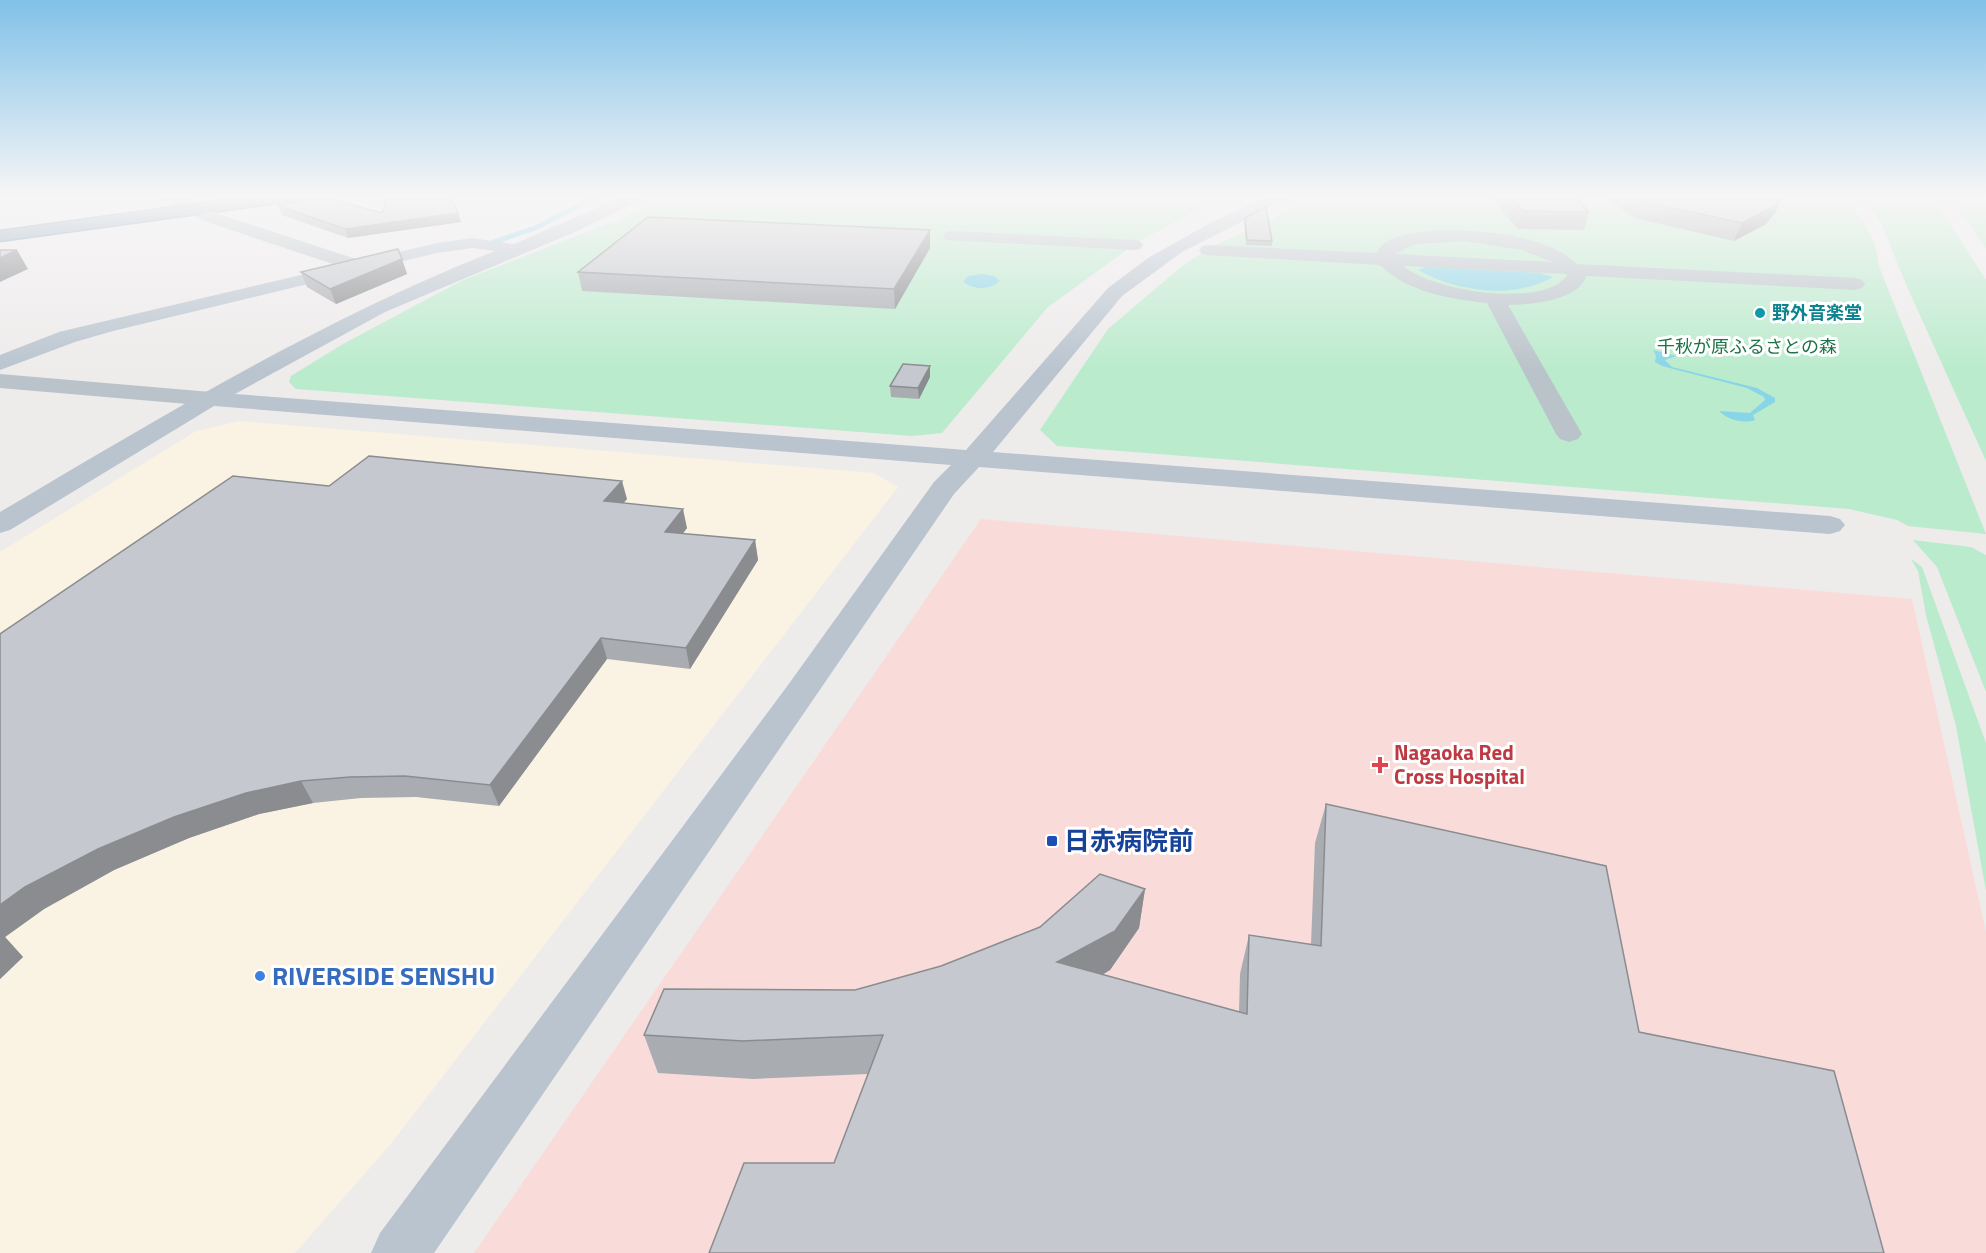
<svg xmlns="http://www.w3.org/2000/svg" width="1986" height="1253" font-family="'Titillium Web','Noto Sans JP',sans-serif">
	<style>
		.commercial { fill: #faf3e3 }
		.medical { fill: #f9dcda }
		.green { fill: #baebcc }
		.water { fill: #88d5e7 }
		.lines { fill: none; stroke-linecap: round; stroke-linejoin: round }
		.stream { stroke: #88d5e7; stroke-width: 5 }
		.street-tunnel { stroke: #cccccd; stroke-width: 18; stroke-dasharray: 18 9; stroke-linecap: butt }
		.highway-casing { stroke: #708aa4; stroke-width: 3 }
		.street { fill: #bac3ca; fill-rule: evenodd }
		.secondary { fill: #b9c4cf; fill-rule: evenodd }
		.highway { fill: #849fb9; fill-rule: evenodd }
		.wall { fill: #a9acb1 }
		.shaded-wall { fill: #8a8c90 }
		.building { fill: #c5c8ce; stroke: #8a8c90; stroke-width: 1.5 }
		.culture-dot { fill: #0f9aa8; stroke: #fff; stroke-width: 2 }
		.health-dot { fill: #e0444e; stroke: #fff; stroke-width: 2 }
		.transit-dot { fill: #1a4fb4; stroke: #fff; stroke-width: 2 }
		.shop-dot { fill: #3f7fe0; stroke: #fff; stroke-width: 2 }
		.labels { text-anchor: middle; stroke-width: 6; stroke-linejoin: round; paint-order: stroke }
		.far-culture-label { font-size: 18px; font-weight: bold; fill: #0d838f; stroke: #fff; text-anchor: start }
		.far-park-label { font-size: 18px; fill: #1a7445; stroke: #fff }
		.health-label { font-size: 21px; font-weight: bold; fill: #be3a42; stroke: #fff; text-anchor: start }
		.near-transit-label { font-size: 26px; font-weight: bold; fill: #164399; stroke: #fff; text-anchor: start }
		.near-shop-label { font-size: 26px; font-weight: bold; fill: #366cbe; stroke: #fff; text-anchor: start }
	</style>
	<rect width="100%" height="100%" fill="#eeebeb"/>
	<polygon class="commercial" points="240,421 874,473 898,487 389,1146 295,1253 0,1253 0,552 196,431"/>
	<polygon class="medical" points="981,519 1912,599 1986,932 1986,1253 474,1253"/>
	<g class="green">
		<polygon points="670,195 1233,195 1213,202 1139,241 1048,307 942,433 912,436 296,389 289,382 291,376 343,344 463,280 613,222"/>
		<path d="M1313,195H1931L1986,280V461L1908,289L1882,225L1865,201L1845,200C1859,211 1880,246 1878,264L1986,534L1908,526L1897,520L1849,509L1057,446L1040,430L1108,329L1181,267L1211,247L1273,219Z"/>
		<polygon points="1947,195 1986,195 1986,248"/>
		<polygon points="1913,540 1971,547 1986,555 1986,692 1937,567"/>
		<polygon points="1911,559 1922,567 1986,743 1986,891 1956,726 1926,615 1918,571"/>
	</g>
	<g class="water">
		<path d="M1426,267L1540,273L1553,277C1512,300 1458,292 1418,270Z"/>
		<path d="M982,274L994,276L1000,281C991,290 973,290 963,282L968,276Z"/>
		<path d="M1653,350L1677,356L1665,360L1672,367L1757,388L1775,398V402L1753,415L1755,420C1743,424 1728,420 1719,411L1750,413L1765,400L1764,397L1747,388L1662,366L1655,362L1656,356Z"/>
	</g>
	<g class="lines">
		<polyline class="stream" points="494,242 535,228 600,195"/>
		<polyline class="street-tunnel" points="173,199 208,213"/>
		<defs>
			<polygon id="highway" points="261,195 308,195 300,200 0,241 0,231"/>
		</defs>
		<use href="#highway" class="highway-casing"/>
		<g class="street">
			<polygon points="153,195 178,195 181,199 173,204 155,198"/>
			<polygon points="208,208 219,214 365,262 367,266 365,270 351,270 207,222 200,213"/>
			<polygon points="952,231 1134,240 1140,241 1143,245 1140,249 1134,250 946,240 943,236 946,232"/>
			<path d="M1434,231C1477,230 1545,233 1577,264L1855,278L1862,280L1865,284L1862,288L1855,290L1586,276C1581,300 1529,305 1508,305L1582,434L1578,439L1569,442L1560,439L1556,434L1487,303C1449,299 1407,292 1380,265L1208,255L1202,254L1199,250L1202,246L1208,245L1377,253C1384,235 1417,232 1434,231ZM1465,241L1522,250L1552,262L1395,254L1415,244ZM1403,266L1566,274L1567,276C1563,279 1560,283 1556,285C1522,304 1433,290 1403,266Z"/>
			<polygon points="0,374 211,392 220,394 223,399 220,404 211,406 0,388"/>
		</g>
		<path class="secondary" d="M627,195H649L582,229L385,312L235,394L966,450L1108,288L1148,258L1212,222L1271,195H1294L1182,252L1122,296L993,452L1830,516L1840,519L1845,525L1840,531L1830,534L979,467L954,494L434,1253H371L380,1233L788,685L934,482L951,465L214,406L10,530L0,533V512C161,417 320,320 495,251L472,248L437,253L113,331L75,342L0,370V355L59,332L101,322L437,243L472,238L514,244Z"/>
		<use href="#highway" class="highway"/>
	</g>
	<g class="wall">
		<polygon points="1488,195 1574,195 1589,212 1584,230 1518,229"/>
		<polygon points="1601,195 1782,195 1775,213 1766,224 1734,241 1635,218"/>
		<polygon points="279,206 382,213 458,213 461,222 348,238 282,215"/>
		<polygon points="1245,218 1272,241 1272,246 1246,245 1244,223"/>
		<polygon points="930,248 895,309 582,291 578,272"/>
		<polygon points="398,249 407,274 336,304 307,287 301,272"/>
		<polygon points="930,377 919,399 891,397 890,386"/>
		<polygon points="329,486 627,499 623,503 687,528 682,534 755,540 758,560 690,669 607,659 499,806 416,797 361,798 313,803 259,814 189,838 114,870 44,909 5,937 23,957 0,979 0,634"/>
		<polygon points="1326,804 1639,1032 834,1163 868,1074 753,1079 658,1073 644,1035 855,990 941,966 1145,889 1139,928 1110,970 1102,975 1239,1012 1240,974 1249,935 1311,944 1315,843"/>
	</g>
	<g class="shaded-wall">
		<polygon points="1783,196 1775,213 1766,224 1734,241 1742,223"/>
		<polygon points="458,213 461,222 348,238 345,229"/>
		<polygon points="930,230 930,248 895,309 894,289"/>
		<polygon points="17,250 28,269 0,282 0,258"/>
		<polygon points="402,259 407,274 336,304 330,289"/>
		<polygon points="930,366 930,377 919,399 918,388"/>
		<polygon points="622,481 627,499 609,520 604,501"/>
		<polygon points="683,509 687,528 670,551 665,532"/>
		<polygon points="755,540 758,560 690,669 686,648"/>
		<polygon points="601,638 607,659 499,806 490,785"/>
		<polygon points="301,781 313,803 259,814 189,838 114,870 44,909 5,937 23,957 0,979 0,905 25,887 98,849 174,817 246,793"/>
		<polygon points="1145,889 1139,928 1110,970 1054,1002 1057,962"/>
	</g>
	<g class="building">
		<polygon points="395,195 450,195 458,213 345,229 279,206 320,196 382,213 388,196"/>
		<polygon points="1508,195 1574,195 1589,212 1523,211"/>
		<polygon points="1632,195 1782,195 1783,196 1774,206 1742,223 1641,201"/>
		<polygon points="1266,207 1272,241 1247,240 1245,218"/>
		<polygon points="648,217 930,230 894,289 578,272"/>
		<polygon points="398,249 402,259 330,289 301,272"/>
		<polygon points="0,250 17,250 0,258"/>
		<polygon points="903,364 930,366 918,388 890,386"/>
		<polygon points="369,456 622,481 604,501 683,509 665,532 755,540 686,648 601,638 490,785 405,776 350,777 301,781 246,793 174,817 98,849 25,887 0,905 0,634 233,476 329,486"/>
		<polygon points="1326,804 1606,866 1639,1032 1834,1071 1884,1253 709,1253 744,1163 834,1163 883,1035 743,1041 644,1035 664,989 855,990 941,966 1040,927 1100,874 1145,889 1115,931 1057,962 1247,1014 1249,935 1321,946"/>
	</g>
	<linearGradient id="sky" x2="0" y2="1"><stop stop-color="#81c1e8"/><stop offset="0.53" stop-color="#f7f6f6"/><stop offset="1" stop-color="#f7f6f6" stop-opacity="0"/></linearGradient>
	<rect width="1986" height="371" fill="url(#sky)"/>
	<circle class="culture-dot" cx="1760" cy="313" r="6"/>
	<path class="health-dot" d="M1377 756h6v6h6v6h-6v6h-6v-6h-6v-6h6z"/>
	<rect class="transit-dot" x="1046" y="835" width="12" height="12" rx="3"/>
	<circle class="shop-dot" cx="260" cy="976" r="6"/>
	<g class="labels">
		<g class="far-culture-label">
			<text x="1772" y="319">野外音楽堂</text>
		</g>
		<g class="far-park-label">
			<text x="1747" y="353">千秋が原ふるさとの森</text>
		</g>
		<g class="health-label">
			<text x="1394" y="760">Nagaoka Red<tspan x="1394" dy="24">Cross Hospital</tspan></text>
		</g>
		<g class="near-transit-label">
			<text x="1064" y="850">日赤病院前</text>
		</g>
		<g class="near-shop-label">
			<text x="272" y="985">RIVERSIDE SENSHU</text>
		</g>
	</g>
</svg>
